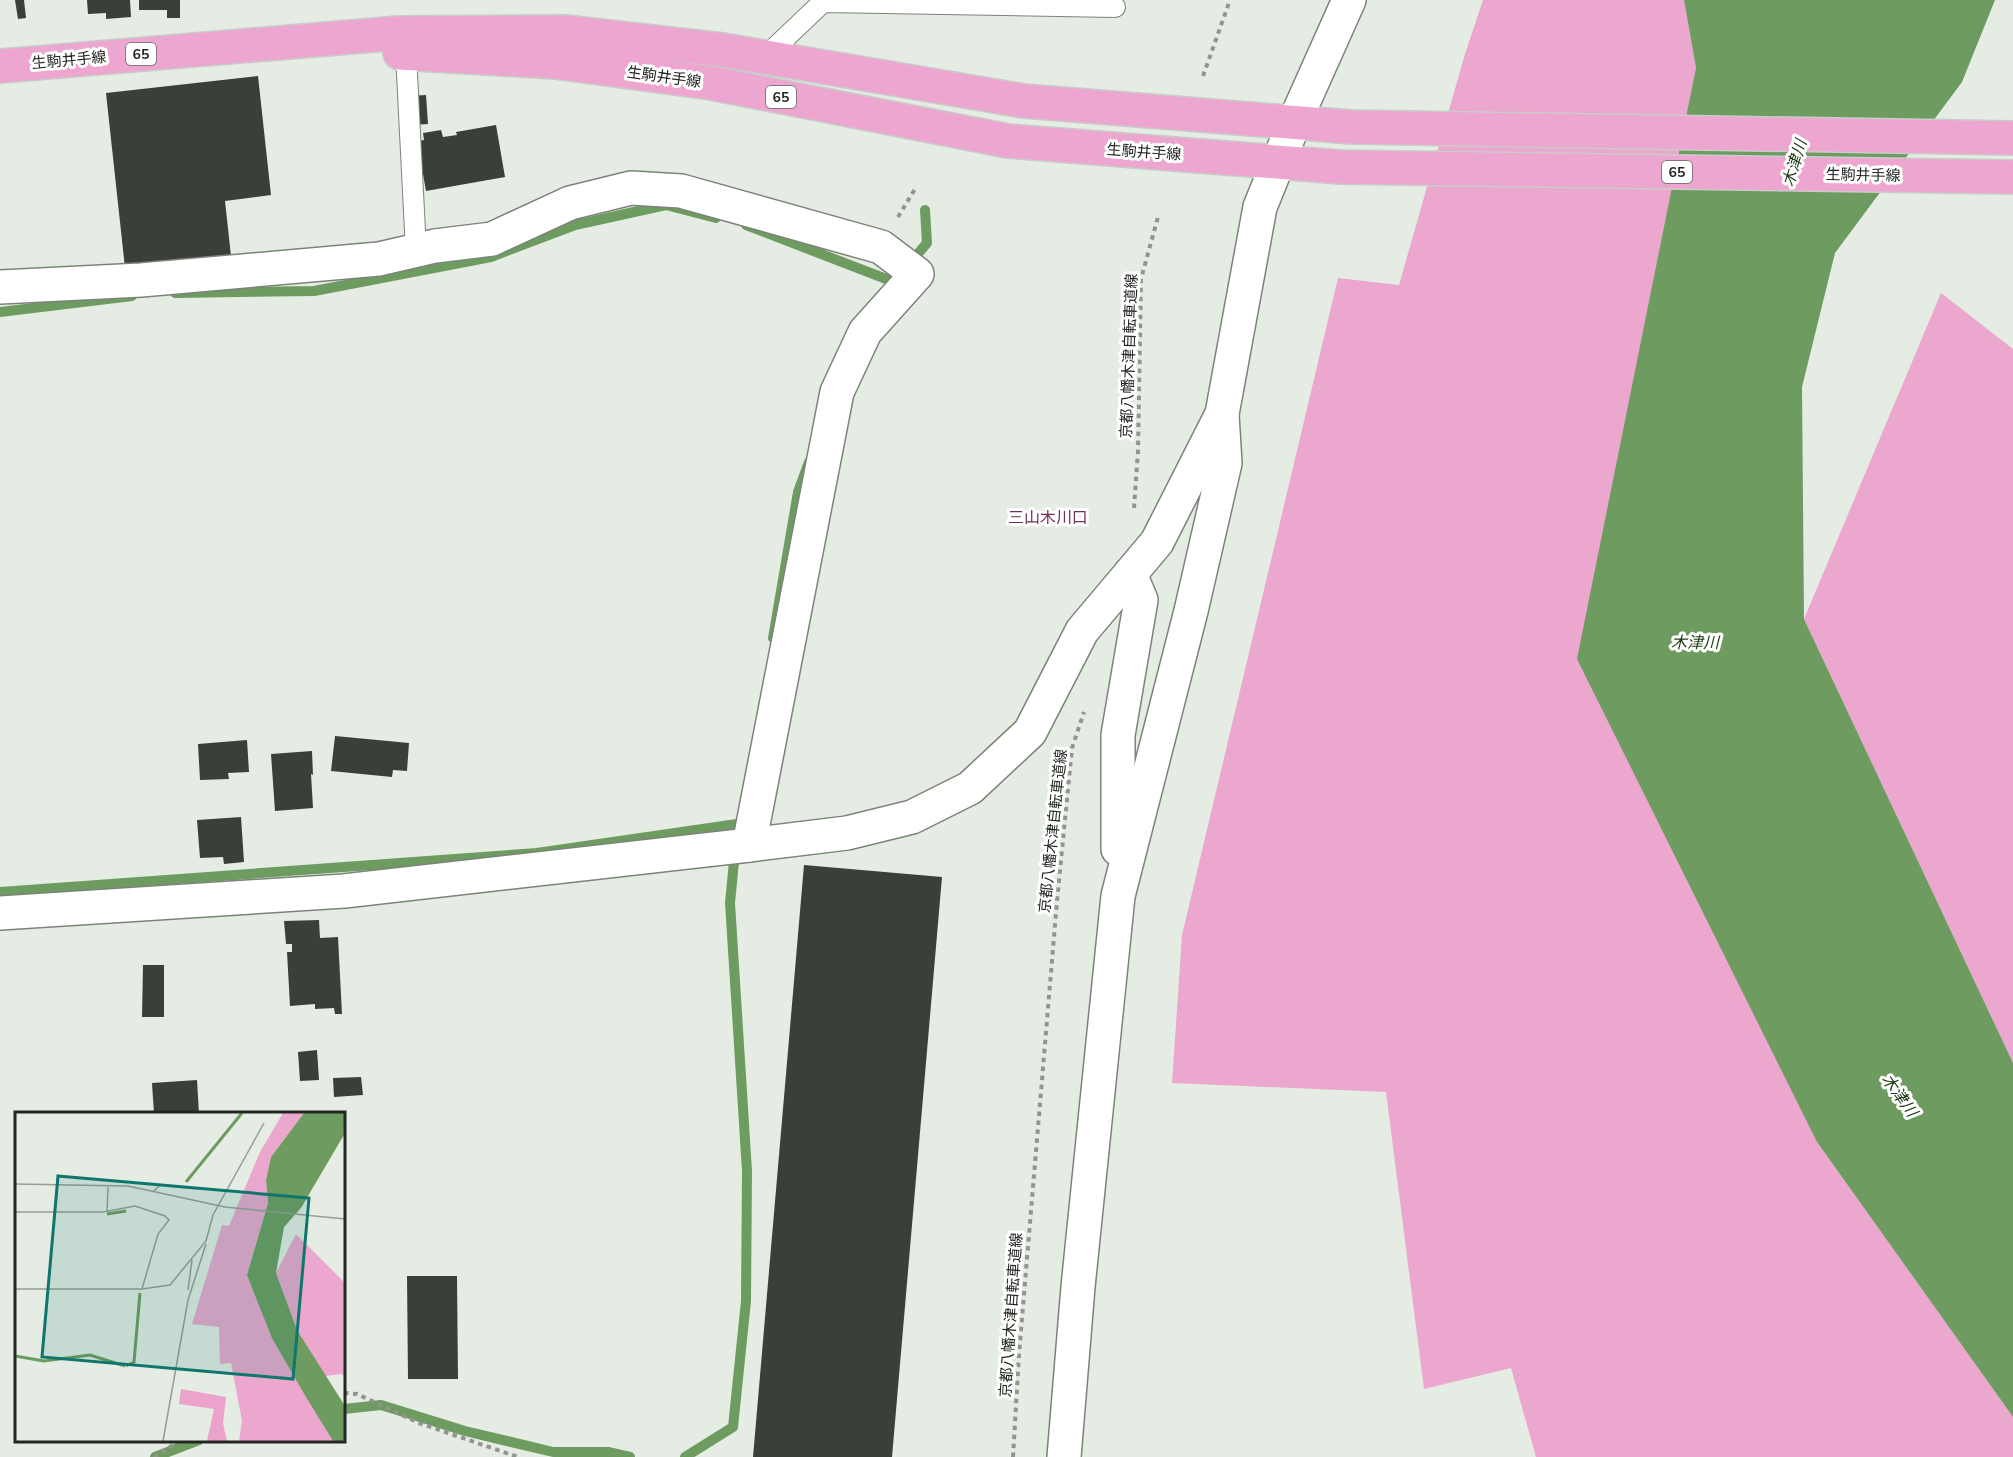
<svg xmlns="http://www.w3.org/2000/svg" width="2013" height="1457" font-family="'Nunito Sans','Noto Sans JP',sans-serif">
	<style>
		.green { fill: #eba7cd }
		.water { fill: #6e9b60 }
		.lines { fill: none; stroke-linecap: round; stroke-linejoin: round }
		.stream { stroke: #6e9b60; stroke-width: 10 }
		.building { fill: #3a4039 }
		.service-casing { stroke: #7c837a; stroke-width: 22 }
		.minor-casing { stroke: #7c837a; stroke-width: 36 }
		.primary-casing { stroke: #cacbca; stroke-width: 36 }
		.path { stroke: #90958e; stroke-width: 4; stroke-dasharray: 4.5 4.5; stroke-linecap: butt }
		.service { stroke: #fff; stroke-width: 20 }
		.minor { stroke: #fff; stroke-width: 33 }
		.primary { stroke: #eca6d0; stroke-width: 33 }
		.labels { text-anchor: middle; stroke-width: 6; stroke-linejoin: round; paint-order: stroke }
		.shield { fill: #fff; stroke: #656764; stroke-width: 1.5 }
		.shield-label { font-size: 14px; font-weight: bold; fill: #232622 }
		.street-label { font-size: 15px; fill: #232622; stroke: #fff }
		.water-label { font-size: 16px; font-style: italic; fill: #1b3a10; stroke: #fff }
		.neighbourhood-label { font-size: 16px; fill: #703258; stroke: #fff }
		.inset-river { fill: none; stroke: #6e9b60; stroke-width: 3 }
		.inset-road { fill: none; stroke: #979d96; stroke-width: 1.5 }
		.view { fill: #0f766e; fill-opacity: 0.15; stroke: #0f766e; stroke-width: 3 }
		.inset-edge { fill: none; stroke: #232622; stroke-width: 3 }
	</style>
	<rect width="100%" height="100%" fill="#e5ece3"/>
	<g class="green">
		<polygon points="1483,0 1684,0 1696,68 1817,1142 2013,1417 2013,1457 1536,1457 1511,1368 1424,1389 1386,1092 1172,1083 1182,935 1338,278 1399,285 1465,54"/>
		<polygon points="1941,293 2013,349 2013,1063 1804,619"/>
	</g>
	<polygon class="water" points="1684,0 1995,0 1962,82 1835,253 1802,387 1804,619 2013,1063 2013,1417 1817,1142 1577,659 1696,68"/>
	<g class="lines">
		<g class="stream">
			<polyline points="746,225 894,282"/>
			<polyline points="910,263 927,243 925,210"/>
			<polyline points="175,293 314,291 491,257 575,225 666,205 716,218"/>
			<polyline points="0,312 132,296"/>
			<polyline points="773,638 798,492 809,462"/>
			<polyline points="0,892 537,853 737,824"/>
			<polyline points="344,1409 381,1405 465,1431 553,1452 608,1452 630,1457"/>
			<polyline points="155,1457 199,1440"/>
			<polyline points="685,1457 733,1427 746,1301 747,1171 730,903 735,851"/>
		</g>
	</g>
	<g class="building">
		<polygon points="15,0 24,0 26,18 18,19"/>
		<polygon points="87,0 130,0 131,17 106,19 106,13 88,14"/>
		<polygon points="139,0 180,0 180,18 167,18 167,10 139,10"/>
		<polygon points="258,76 271,195 225,201 231,256 125,268 106,93"/>
		<polygon points="426,95 428,124 412,125 409,96"/>
		<polygon points="496,125 505,177 426,191 417,141 424,140 423,133 441,130 443,137 457,135 456,132"/>
		<polygon points="335,736 409,743 407,771 393,770 392,777 331,771"/>
		<polygon points="247,740 249,772 228,773 229,779 200,780 198,744"/>
		<polygon points="312,751 313,775 311,774 313,808 275,811 271,754"/>
		<polygon points="241,817 244,862 224,864 223,857 200,858 197,820"/>
		<polygon points="804,865 942,877 892,1457 753,1457"/>
		<polygon points="319,920 320,938 338,937 342,1014 335,1014 334,1008 315,1009 315,1004 290,1006 287,952 292,952 292,944 286,944 284,921"/>
		<polygon points="143,965 164,965 164,1017 142,1017"/>
		<polygon points="317,1050 319,1080 300,1081 298,1052"/>
		<polygon points="361,1077 363,1095 334,1097 333,1078"/>
		<polygon points="197,1080 199,1114 154,1114 152,1083"/>
		<polygon points="407,1276 457,1276 458,1379 408,1379"/>
	</g>
	<g class="lines">
		<defs>
			<g id="service">
				<polyline points="406,54 416,251"/>
				<polyline points="764,58 823,2 1115,7"/>
			</g>
			<g id="minor">
				<polyline points="0,287 141,280 379,259 435,246 492,239 570,203 631,188 681,191 881,247 917,274 865,332 837,392 749,845"/>
				<polyline points="1118,849 1118,735 1141,600 1130,574"/>
				<polyline points="0,913 344,891 749,845 847,833 912,817 970,788 1030,732 1082,631 1157,542 1222,414 1260,207 1294,123 1349,0"/>
				<polyline points="1064,1457 1078,1287 1118,896 1191,611 1225,463 1222,415"/>
			</g>
			<g id="primary">
				<polyline points="400,53 555,62 711,83 1008,141 1340,167 2013,177"/>
				<polyline points="0,66 398,33 565,32 723,50 1024,101 1351,127 2013,138"/>
			</g>
		</defs>
		<use href="#service" class="service-casing"/>
		<use href="#minor" class="minor-casing"/>
		<use href="#primary" class="primary-casing"/>
		<g class="path">
			<polyline points="1203,76 1230,0"/>
			<polyline points="898,217 915,189"/>
			<polyline points="1134,508 1138,451 1141,279 1158,217"/>
			<polyline points="344,1393 357,1394 419,1423 518,1457"/>
			<polyline points="154,1457 181,1440"/>
			<polyline points="1013,1457 1019,1354 1057,901 1072,748 1084,712"/>
		</g>
		<use href="#service" class="service"/>
		<use href="#minor" class="minor"/>
		<use href="#primary" class="primary"/>
	</g>
	<g class="labels">
		<g class="shield">
			<rect x="126" y="43" width="30" height="22" rx="4.5"/>
			<rect x="766" y="86" width="30" height="22" rx="4.5"/>
			<rect x="1662" y="161" width="30" height="22" rx="4.5"/>
		</g>
		<g class="shield-label">
			<text x="141" y="59">65</text>
			<text x="781" y="102">65</text>
			<text x="1677" y="177">65</text>
		</g>
		<g class="street-label">
			<text transform="translate(69 60) rotate(-5)" y="5">生駒井手線</text>
			<text transform="translate(664 77) rotate(8)" y="5">生駒井手線</text>
			<text transform="translate(1144 152) rotate(4)" y="5">生駒井手線</text>
			<text transform="translate(1863 175) rotate(1)" y="5">生駒井手線</text>
			<text transform="translate(1129 356) rotate(-88)" y="5">京都八幡木津自転車道線</text>
			<text transform="translate(1053 831) rotate(-84)" y="5">京都八幡木津自転車道線</text>
			<text transform="translate(1011 1315) rotate(-86)" y="5">京都八幡木津自転車道線</text>
		</g>
		<g class="water-label">
			<text transform="translate(1794 163) rotate(-73)" y="6">木津川</text>
			<text x="1695" y="648">木津川</text>
			<text transform="translate(1900 1095) rotate(54)" y="6">木津川</text>
		</g>
		<g class="neighbourhood-label">
			<text x="1048" y="523">三山木川口</text>
		</g>
	</g>
	<g transform="translate(15 1112)">
		<rect width="330" height="330" fill="#e5ece3"/>
		<path d="M268,1H289L256,45L251,68L253,91L232,163L280,265L318,329H224L227,309L216,251L205,252L204,215L177,212L207,113L214,114L245,40ZM281,122L330,171V266L327,262L310,264L282,218L261,161Z" fill="#eba7cd"/>
		<path d="M166,277L211,285L208,311L212,329H192L199,297L164,292Z" fill="#eba3cb"/>
		<path d="M289,1H330V21L286,96L269,115L261,161L282,218L330,294V329H318L291,285L257,226L232,163L253,91L251,68L256,45Z" fill="#6e9b60"/>
		<path class="inset-river" d="M171,70L227,1M92,102L111,99M0,244L29,249L75,243L110,254M111,254L119,250L125,181"/>
		<path class="inset-road" d="M0,72L113,74L210,95L330,107M138,80L145,73L182,77M0,100H88L120,94L150,104L154,108L143,122L127,177M92,100L93,75M0,177H127L155,173L191,129L198,103L249,11M173,178L177,148M148,329L173,188L191,132"/>
		<path class="view" d="M43,64L294,86L278,267L27,245Z"/>
		<rect width="330" height="330" class="inset-edge"/>
	</g>
</svg>
